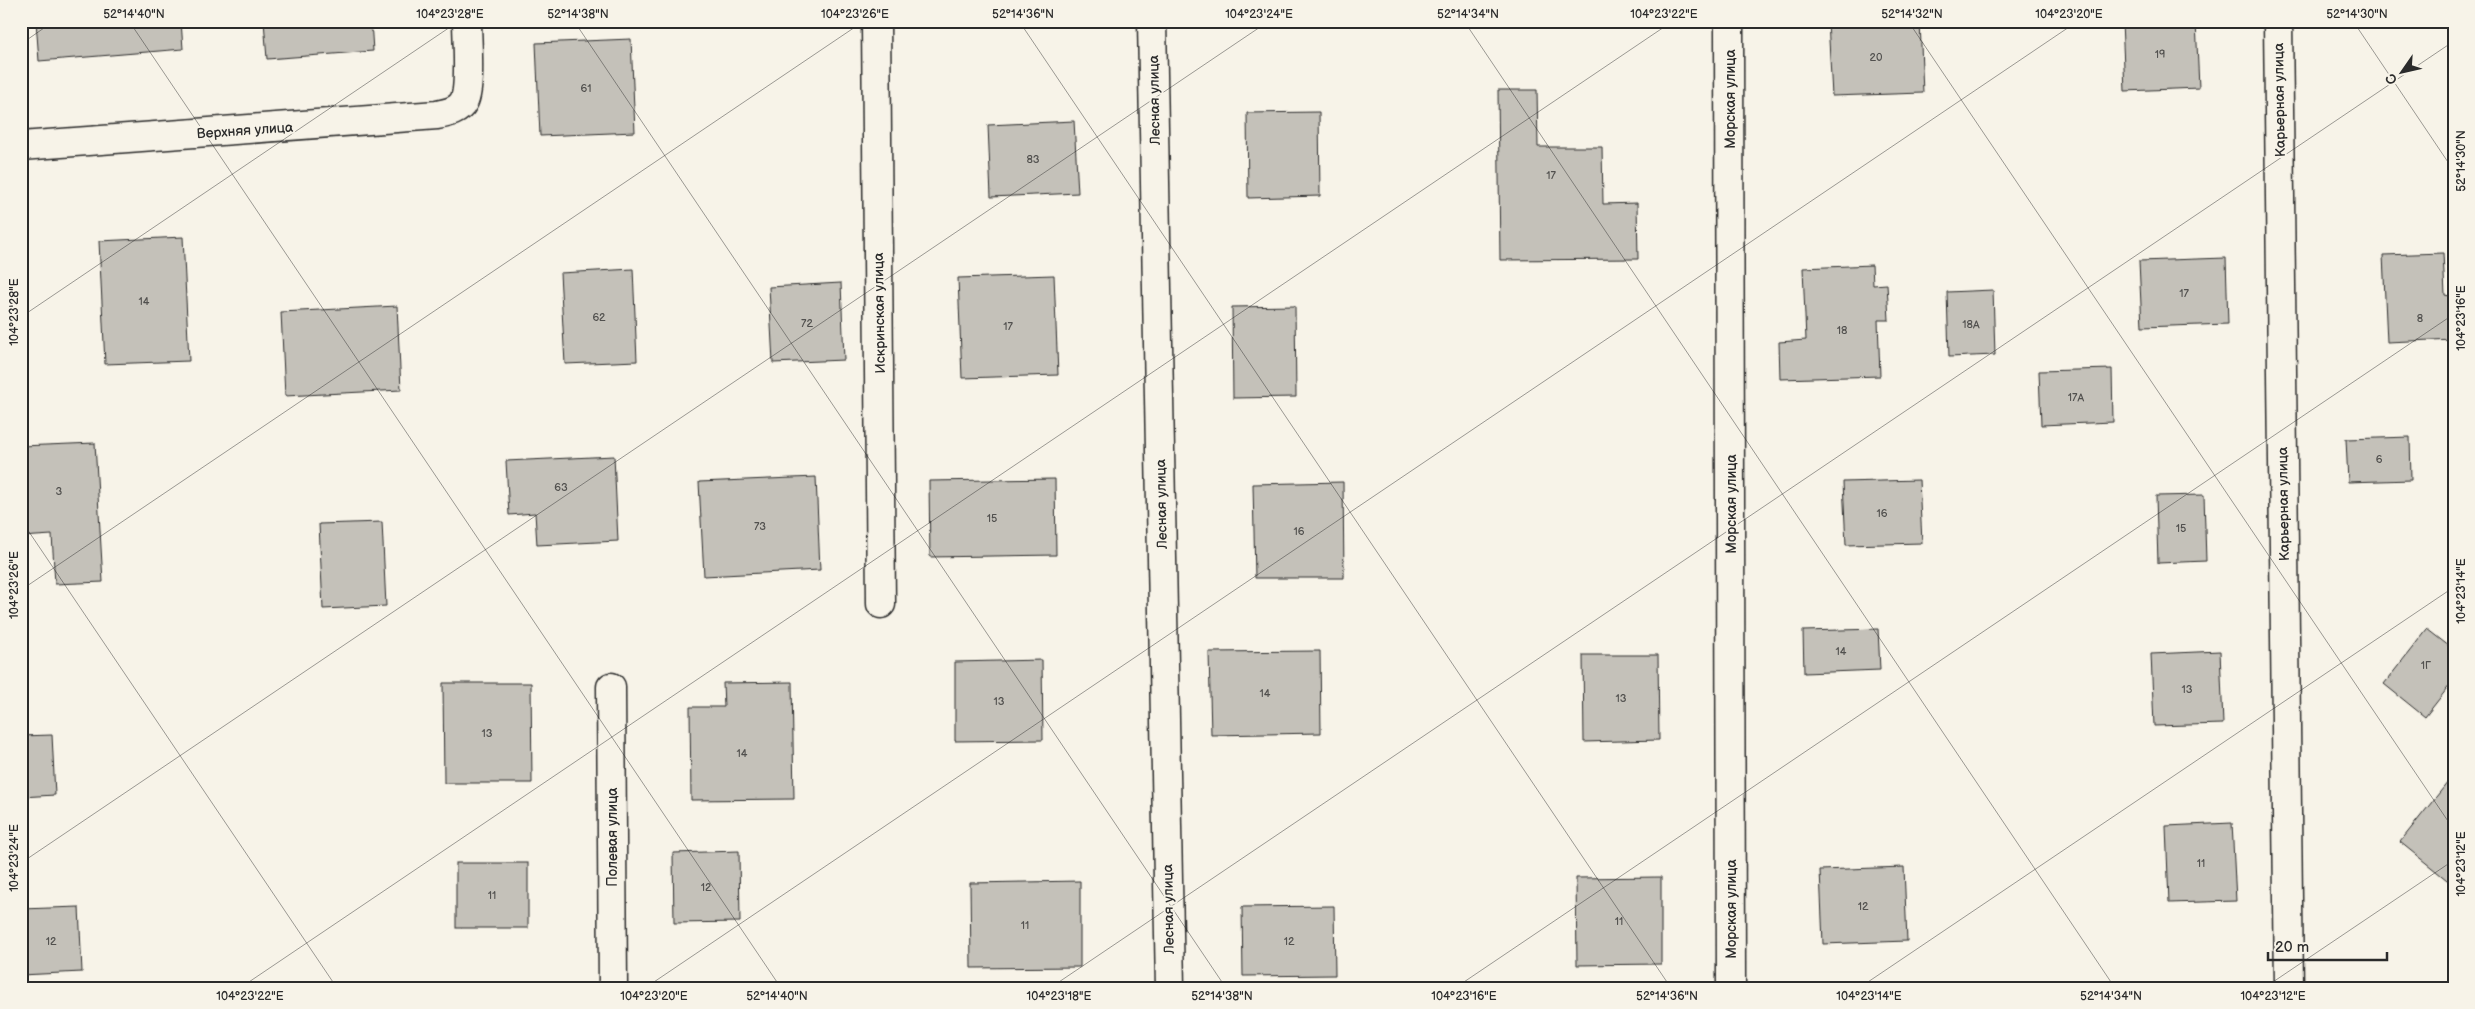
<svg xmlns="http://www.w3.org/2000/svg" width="2475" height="1009" font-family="'Balsamiq Sans',sans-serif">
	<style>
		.building { fill: #c4c1b9; stroke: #2b2b2b }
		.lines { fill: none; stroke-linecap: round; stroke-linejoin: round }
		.minor-casing { stroke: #2b2b2b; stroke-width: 31 }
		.minor { stroke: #f7f3e8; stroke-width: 28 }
		.ticks { fill: none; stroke: #2b2b2b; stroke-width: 1; stroke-opacity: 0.45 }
		.labels { text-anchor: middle; stroke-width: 4; stroke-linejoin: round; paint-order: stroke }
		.number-label { font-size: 11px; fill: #51504e }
		.street-label { font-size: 14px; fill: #2b2b2b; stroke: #f7f3e8 }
		.neatline { fill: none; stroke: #2b2b2b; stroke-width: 2 }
		.ticks-label { font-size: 12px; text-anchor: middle; fill: #2b2b2b }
	</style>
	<rect width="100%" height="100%" fill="#f7f3e8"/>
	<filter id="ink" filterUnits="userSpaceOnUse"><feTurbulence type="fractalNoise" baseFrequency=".02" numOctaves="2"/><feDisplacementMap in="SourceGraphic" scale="10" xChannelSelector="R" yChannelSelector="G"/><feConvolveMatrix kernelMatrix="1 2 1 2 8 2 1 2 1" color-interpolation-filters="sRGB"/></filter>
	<g filter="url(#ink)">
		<g class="building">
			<polygon points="36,21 181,21 183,49 39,61"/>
			<polygon points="264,21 371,21 373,51 267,59"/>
			<polygon points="1828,21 1920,21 1923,93 1832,96"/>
			<polygon points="2122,21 2196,21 2199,88 2125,91"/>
			<polygon points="631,39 635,132 540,136 536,43"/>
			<polygon points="1498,90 1537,90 1538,147 1602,147 1603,204 1637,203 1638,259 1500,260"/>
			<polygon points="1319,112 1320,196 1248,198 1247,113"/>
			<polygon points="1074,121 1078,193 991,197 988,125"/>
			<polygon points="183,237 189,361 105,364 99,241"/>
			<polygon points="2443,253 2445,295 2454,297 2454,339 2387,342 2383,255"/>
			<polygon points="2226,258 2228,324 2142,327 2139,261"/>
			<polygon points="1872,265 1873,285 1887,284 1889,320 1878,320 1880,376 1780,379 1779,342 1806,340 1803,268"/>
			<polygon points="633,269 637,361 565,364 560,273"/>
			<polygon points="1054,275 1058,375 962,378 958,278"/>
			<polygon points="841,283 844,360 773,363 769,287"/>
			<polygon points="1993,290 1995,355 1949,357 1947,292"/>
			<polygon points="397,306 401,390 285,396 281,312"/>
			<polygon points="1295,306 1296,397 1233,398 1232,307"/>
			<polygon points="2112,369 2113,422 2041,425 2039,371"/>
			<polygon points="2410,437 2411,480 2348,482 2346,439"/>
			<polygon points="95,443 103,582 55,584 52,535 21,537 21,446"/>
			<polygon points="614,456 618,541 537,545 535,513 509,515 506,461"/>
			<polygon points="816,477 820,570 704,576 699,482"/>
			<polygon points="1055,479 1056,555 930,557 929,481"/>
			<polygon points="1919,480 1922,543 1846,545 1843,482"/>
			<polygon points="1343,482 1344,578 1255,578 1253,484"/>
			<polygon points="2204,495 2206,561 2158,563 2156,496"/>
			<polygon points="382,522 386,606 323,609 319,524"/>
			<polygon points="1878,629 1880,670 1804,673 1803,631"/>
			<polygon points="2427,629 2454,650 2454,680 2425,717 2384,684"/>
			<polygon points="1320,651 1321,733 1211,735 1209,652"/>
			<polygon points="2220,651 2223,724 2154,726 2151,654"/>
			<polygon points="1583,655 1658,655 1659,740 1584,742"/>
			<polygon points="1042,660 1043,740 955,741 955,662"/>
			<polygon points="792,682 794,799 691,800 690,707 724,707 723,683"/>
			<polygon points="443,683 531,683 532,783 444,783"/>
			<polygon points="52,735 55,795 21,797 21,736"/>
			<polygon points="2452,777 2454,779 2454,881 2452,884 2400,842"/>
			<polygon points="2232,823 2236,901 2169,903 2166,826"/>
			<polygon points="739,851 740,922 674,923 673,853"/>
			<rect x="456" y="863" width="72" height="65"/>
			<polygon points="1904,867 1907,941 1823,944 1820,870"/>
			<polygon points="1661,877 1661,964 1577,965 1576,878"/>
			<polygon points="1080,881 1080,967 971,968 970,883"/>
			<polygon points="1334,906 1335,975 1243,976 1242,907"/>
			<polygon points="79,907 82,972 21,975 21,909"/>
		</g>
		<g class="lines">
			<defs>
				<g id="minor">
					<polyline points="876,21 881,604"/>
					<polyline points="1152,21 1170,988"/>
					<polyline points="1729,21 1731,988"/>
					<polyline points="2278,21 2289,988"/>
					<path d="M21,146L437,115C448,113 459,111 464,101C471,87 467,39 467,21"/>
					<polyline points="611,687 613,988"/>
				</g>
			</defs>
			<use href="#minor" class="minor-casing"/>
			<use href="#minor" class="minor"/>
		</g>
	</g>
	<path class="ticks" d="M129,21L781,988M574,21L1226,988M1019,21L1671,988M1464,21L2115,988M1908,21L2454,830M2353,21L2454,171M21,44L54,21M21,317L459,21M21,520L337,988M21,590L864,21M21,863L1269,21M240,988L1673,21M645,988L2078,21M1050,988L2454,41M1455,988L2454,314M1859,988L2454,587M2264,988L2454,860"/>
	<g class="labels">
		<g class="number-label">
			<text x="2160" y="58">19</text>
			<text x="1876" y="61">20</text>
			<text x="586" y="92">61</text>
			<text x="1033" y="163">83</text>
			<text x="1551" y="179">17</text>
			<text x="2184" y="297">17</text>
			<text x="144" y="305">14</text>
			<text x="599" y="321">62</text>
			<text x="2420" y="322">8</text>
			<text x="807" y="327">72</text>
			<text x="1971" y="328">18А</text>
			<text x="1008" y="330">17</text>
			<text x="1842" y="334">18</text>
			<text x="2076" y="401">17А</text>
			<text x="2379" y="463">6</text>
			<text x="561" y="491">63</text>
			<text x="59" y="495">3</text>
			<text x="1882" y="517">16</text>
			<text x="992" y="522">15</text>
			<text x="760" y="530">73</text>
			<text x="2181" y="532">15</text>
			<text x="1299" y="535">16</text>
			<text x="1841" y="655">14</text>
			<text x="2426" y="669">1Г</text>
			<text x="2187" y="693">13</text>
			<text x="1265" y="697">14</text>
			<text x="1621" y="702">13</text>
			<text x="999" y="705">13</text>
			<text x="487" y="737">13</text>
			<text x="742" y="757">14</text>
			<text x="2201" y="867">11</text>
			<text x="706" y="891">12</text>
			<text x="492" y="899">11</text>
			<text x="1863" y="910">12</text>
			<text x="1619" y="925">11</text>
			<text x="1025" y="929">11</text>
			<text x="51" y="945">12</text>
			<text x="1289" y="945">12</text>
		</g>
		<g class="street-label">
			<text transform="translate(1730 99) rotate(-90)" y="5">Морская улица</text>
			<text transform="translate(1154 100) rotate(-91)" y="5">Лесная улица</text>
			<text transform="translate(2279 100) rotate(-91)" y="5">Карьерная улица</text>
			<text transform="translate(245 130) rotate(-4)" y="5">Верхняя улица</text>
			<text transform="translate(879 313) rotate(-91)" y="5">Искринская улица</text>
			<text transform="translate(1161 504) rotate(-91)" y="5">Лесная улица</text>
			<text transform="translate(1731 504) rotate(-90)" y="5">Морская улица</text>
			<text transform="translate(2283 504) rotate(-91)" y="5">Карьерная улица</text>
			<text transform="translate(612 837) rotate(-90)" y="5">Полевая улица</text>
			<text transform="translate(1168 909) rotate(-91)" y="5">Лесная улица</text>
			<text transform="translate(1731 909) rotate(-90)" y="5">Морская улица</text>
		</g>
	</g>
	<rect width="2475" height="1009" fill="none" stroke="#f7f3e8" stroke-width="55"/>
	<g transform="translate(2402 72) rotate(236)" stroke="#f7f3e8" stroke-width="4" paint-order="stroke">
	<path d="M0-4L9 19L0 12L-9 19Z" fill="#2b2b2b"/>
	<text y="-8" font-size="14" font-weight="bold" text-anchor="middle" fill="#2b2b2b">С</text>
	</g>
	<path d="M2268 952v8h119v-8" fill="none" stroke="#2b2b2b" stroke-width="2.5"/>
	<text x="2275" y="952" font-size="15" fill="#2b2b2b" stroke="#f7f3e8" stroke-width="4" paint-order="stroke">20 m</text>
	<rect x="28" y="28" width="2420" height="954" class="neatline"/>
	<g class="ticks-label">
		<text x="134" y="18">52°14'40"N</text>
		<text x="450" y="18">104°23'28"E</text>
		<text x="578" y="18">52°14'38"N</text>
		<text x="855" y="18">104°23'26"E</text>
		<text x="1023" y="18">52°14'36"N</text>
		<text x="1259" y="18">104°23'24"E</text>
		<text x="1468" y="18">52°14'34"N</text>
		<text x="1664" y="18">104°23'22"E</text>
		<text x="1912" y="18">52°14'32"N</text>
		<text x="2069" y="18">104°23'20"E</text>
		<text x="2357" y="18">52°14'30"N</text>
		<text transform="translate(2461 161) rotate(-90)" y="4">52°14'30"N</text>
		<text transform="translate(14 312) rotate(-90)" y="4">104°23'28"E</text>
		<text transform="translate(2461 318) rotate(-90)" y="4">104°23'16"E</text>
		<text transform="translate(14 585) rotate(-90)" y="4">104°23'26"E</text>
		<text transform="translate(2461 591) rotate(-90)" y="4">104°23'14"E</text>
		<text transform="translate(14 858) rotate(-90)" y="4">104°23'24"E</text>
		<text transform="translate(2461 864) rotate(-90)" y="4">104°23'12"E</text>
		<text x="250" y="1000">104°23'22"E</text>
		<text x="654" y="1000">104°23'20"E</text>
		<text x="777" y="1000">52°14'40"N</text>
		<text x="1059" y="1000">104°23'18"E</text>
		<text x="1222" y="1000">52°14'38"N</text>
		<text x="1464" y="1000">104°23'16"E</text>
		<text x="1667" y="1000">52°14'36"N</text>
		<text x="1869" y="1000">104°23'14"E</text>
		<text x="2111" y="1000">52°14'34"N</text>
		<text x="2273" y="1000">104°23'12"E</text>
	</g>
</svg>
